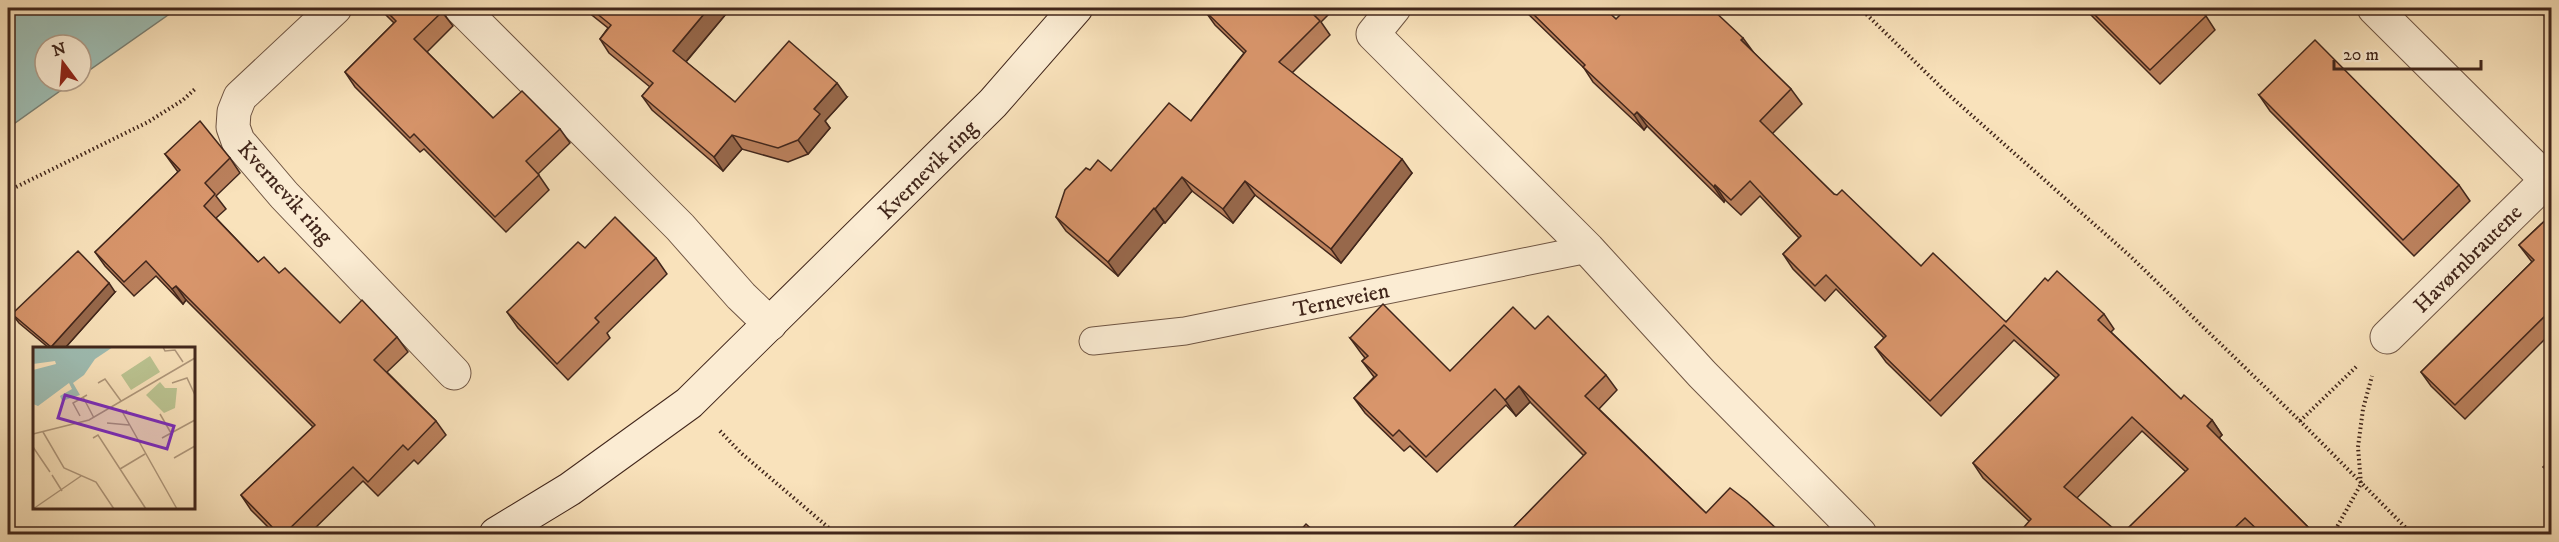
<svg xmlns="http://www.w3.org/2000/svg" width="2559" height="542" font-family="'IM FELL DW Pica',serif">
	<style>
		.water { fill: #9ebdb3; stroke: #798176; stroke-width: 1.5 }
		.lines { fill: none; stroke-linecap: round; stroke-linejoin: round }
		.service-casing { stroke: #6f5543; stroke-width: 29 }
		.minor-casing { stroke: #6f5543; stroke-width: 35 }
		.secondary-casing { stroke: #41261b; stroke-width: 35 }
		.path { stroke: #41261b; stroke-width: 4; stroke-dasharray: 1.5 3; stroke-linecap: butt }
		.service { stroke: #fbecd3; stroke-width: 27 }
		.minor { stroke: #fbecd3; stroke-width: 33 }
		.secondary { stroke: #fbecd3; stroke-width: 33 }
		.wall { fill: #ba805c; stroke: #41261b; stroke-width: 1.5 }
		.shaded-wall { fill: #97684b; stroke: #41261b; stroke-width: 1.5 }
		.building { fill: #d8956b; stroke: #41261b; stroke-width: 1.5 }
		.labels { text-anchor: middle; stroke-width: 6; stroke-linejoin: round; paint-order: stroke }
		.street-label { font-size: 22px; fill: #41261b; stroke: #fbecd3 }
		.inset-road { fill: none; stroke: #af977b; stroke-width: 1.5 }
		.view { fill: #7b2cbf; fill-opacity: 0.15; stroke: #7b2cbf; stroke-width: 3 }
		.inset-edge { fill: none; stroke: #41261b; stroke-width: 3 }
	</style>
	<rect width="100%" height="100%" fill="#f9e2bb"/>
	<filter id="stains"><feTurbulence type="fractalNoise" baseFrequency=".00333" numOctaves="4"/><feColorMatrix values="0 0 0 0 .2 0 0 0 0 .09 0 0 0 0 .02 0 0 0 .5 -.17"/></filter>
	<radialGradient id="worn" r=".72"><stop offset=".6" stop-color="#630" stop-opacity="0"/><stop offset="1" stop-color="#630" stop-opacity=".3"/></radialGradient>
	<polygon class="water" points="8,8 178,8 81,76 81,45 45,45 45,81 74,81 8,128"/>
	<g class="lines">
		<defs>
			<polyline id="service" points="1093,341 1185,331 1588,249"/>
			<g id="minor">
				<polyline points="335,8 240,97 234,112 233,127 238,141 284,195 454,373"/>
				<polyline points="461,8 680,227 741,296 770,324"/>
				<polyline points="1394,8 1373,34 1588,249 1702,374 1860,534"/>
				<polyline points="2374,8 2547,180"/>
				<polyline points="2387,337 2552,175"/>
			</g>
			<polyline id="secondary" points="496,534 570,489 689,403 993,103 1076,8"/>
		</defs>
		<use href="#service" class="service-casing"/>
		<use href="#minor" class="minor-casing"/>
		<use href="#secondary" class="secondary-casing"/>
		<g class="path">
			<polyline points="1860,8 1950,96 2130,256 2300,421 2412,534"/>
			<polyline points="8,191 148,122 183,100 195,89"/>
			<polyline points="2300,421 2358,365"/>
			<polyline points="720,431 741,453 836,534"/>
			<polyline points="2333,534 2361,484 2358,447 2363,409 2372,376"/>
		</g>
		<use href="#service" class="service"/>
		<use href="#minor" class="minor"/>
		<use href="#secondary" class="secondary"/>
	</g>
	<g class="wall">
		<polygon points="381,8 439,8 453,26 427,52 493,118 560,129 570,143 538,174 549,190 506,232 424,149 420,152 355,87 345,72 394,23 386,15"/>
		<polygon points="583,8 731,8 686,62 735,102 847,97 825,121 830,128 808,154 788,162 742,149 723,171 652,110 642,96 650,87 609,53 600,39 608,28"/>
		<polygon points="1208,8 1335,8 1321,22 1330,35 1292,73 1412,173 1341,263 1255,195 1233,223 1192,191 1165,223 1164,222 1118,276 1066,231 1056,217 1090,170 1111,171 1191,121 1244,53 1215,25 1205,11"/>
		<polygon points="1522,8 1604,8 1616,19 1753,52 1791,89 1802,104 1772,134 1834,194 1921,266 2006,322 2048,281 2104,314 2114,329 2111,332 2181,399 2212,420 2222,435 2219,438 2315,534 2257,534 2255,532 2253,534 2122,534 2186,472 2142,431 2077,498 2029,521 1983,478 1973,463 2056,378 2014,340 1941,416 1886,362 1875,347 1884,338 1836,289 1825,301 1793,269 1783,254 1799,238 1760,196 1741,215 1725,200 1724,202 1647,126 1644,130 1593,82 1584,68"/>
		<polygon points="2084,8 2198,8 2206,16 2215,30 2160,84"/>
		<polygon points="2536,8 2552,8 2552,23"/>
		<polygon points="2259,95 2459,185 2470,201 2414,256 2270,111"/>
		<polygon points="165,154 230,158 240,173 216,196 226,209 216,218 258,262 279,273 340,323 397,337 408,352 387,372 436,421 446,435 418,464 414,460 378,496 363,481 309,534 275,534 251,510 241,495 313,427 186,300 183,304 156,276 134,296 105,266 95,252 178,172"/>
		<polygon points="2552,214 2552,332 2465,419 2431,386 2421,372 2532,262 2519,245"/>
		<polygon points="585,248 656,258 667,274 607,333 610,338 568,380 518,328 507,312"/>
		<polygon points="115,292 65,348 49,348 19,323 12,314"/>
		<polygon points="1535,329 1606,375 1617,390 1599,409 1706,513 1779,531 1781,534 1507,534 1584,456 1530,402 1516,416 1506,405 1437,472 1410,446 1404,451 1365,413 1354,398 1374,377 1362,361 1365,358 1361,353 1350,338 1450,371"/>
	</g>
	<g class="shaded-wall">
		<polygon points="709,8 731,8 683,65 673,51"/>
		<polygon points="894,8 903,8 898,14"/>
		<polygon points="1743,38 1754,53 1741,40"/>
		<polygon points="837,83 847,97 825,121 830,128 808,154 798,140 814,109"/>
		<polygon points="1637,112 1647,126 1644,130 1634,115"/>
		<polygon points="732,135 742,149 723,171 714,157"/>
		<polygon points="1402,159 1412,173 1341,263 1331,249"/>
		<polygon points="1182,177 1192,191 1165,223 1155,209"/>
		<polygon points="1245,181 1255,195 1233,223 1223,209"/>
		<polygon points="1715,185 1725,200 1724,202 1714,187"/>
		<polygon points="1154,208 1164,222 1118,276 1108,262"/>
		<polygon points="109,283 115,292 65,348 52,348 51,347"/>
		<polygon points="176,286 186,300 183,304 172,289"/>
		<polygon points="1519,386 1530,402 1516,416 1505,400"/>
		<polygon points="2212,420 2222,435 2217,440 2207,426"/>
	</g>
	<g class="building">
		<polygon points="383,8 439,8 442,12 414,39 493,118 522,91 560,129 526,161 539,175 495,217 414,134 410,138 345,72 396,21"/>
		<polygon points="590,8 709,8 673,51 735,102 789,41 837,83 814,109 820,114 798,140 778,148 732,135 714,157 642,96 653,83 600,39 611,25"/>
		<polygon points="1208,8 1312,8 1309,10 1320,21 1279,62 1402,159 1331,249 1245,181 1223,209 1182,177 1155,209 1154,208 1108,262 1056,217 1065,190 1086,168 1090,170 1098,160 1111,171 1169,103 1191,121 1246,51 1205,11"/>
		<polygon points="1527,8 1604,8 1616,19 1627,8 1711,8 1743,38 1741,40 1791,89 1760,121 1834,194 1837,195 1842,190 1921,266 1933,253 2006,322 2045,278 2048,281 2057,271 2104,314 2098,320 2181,399 2184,395 2212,420 2207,426 2315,534 2262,534 2245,518 2228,534 2122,534 2188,469 2132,417 2064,487 2120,534 2018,534 2031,519 1973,463 2059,375 2004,325 1930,401 1875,347 1886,336 1826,275 1815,286 1783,254 1801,236 1750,181 1731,200 1715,185 1714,187 1637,112 1634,115 1583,67 1585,65"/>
		<polygon points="2088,8 2198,8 2206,16 2150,70"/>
		<polygon points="2540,8 2552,8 2552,19"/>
		<polygon points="2315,40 2459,185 2403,240 2259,95"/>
		<polygon points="200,121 230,158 205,183 215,194 204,206 258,262 264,257 279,273 285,268 340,323 362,300 397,337 374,360 436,421 408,450 403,445 368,482 353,467 284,534 279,534 241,495 315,425 176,286 172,289 146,261 124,282 95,252 180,170 165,154"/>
		<polygon points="2552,214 2552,309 2455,405 2421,372 2534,260 2519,245"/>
		<polygon points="615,217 656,258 595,318 599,322 557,364 507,312 578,242 585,248"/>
		<polygon points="78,251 109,283 51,347 12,314"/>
		<polygon points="1383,304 1450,371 1513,307 1535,329 1548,316 1606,375 1585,396 1706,513 1730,488 1747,501 1779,531 1775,534 1507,534 1586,453 1519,386 1505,400 1495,389 1426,457 1399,430 1393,436 1354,398 1377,375 1362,361 1368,356 1350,338"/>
		<polygon points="2552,459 2552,475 2543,467"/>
		<polygon points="1306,524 1317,534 1297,534"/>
	</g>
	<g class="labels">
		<g class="street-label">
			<text transform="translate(927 169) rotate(-45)" y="8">Kvernevik ring</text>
			<text transform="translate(286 192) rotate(48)" y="8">Kvernevik ring</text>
			<text transform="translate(2467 258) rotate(-45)" y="8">Havørnbrautene</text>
			<text transform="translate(1341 299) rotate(-12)" y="8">Terneveien</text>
		</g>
	</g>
	<g transform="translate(33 347)">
		<rect width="162" height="162" fill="#f9e2bb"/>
		<path d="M117,9L127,25L98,43L88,28ZM127,35L132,41H144L142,61L131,66L113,48Z" fill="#bbc492"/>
		<path d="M0,0H80L62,12L51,28L40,36L47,48L29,54L27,49L39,42L36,36L5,59L0,57V23L23,17L22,14L0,17Z" fill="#9ebdb3"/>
		<path class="inset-road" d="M130,0L132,4L142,3L150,15M65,36L72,32L88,54M139,36L154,31L162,48M50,50L61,71M94,63L90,66L144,162M127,67L138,86M47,69L40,56L54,48M74,76L96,78M10,85L31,121L63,135L81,162M0,87L56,73L162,11M60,91L65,88L113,162M129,91L162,73M0,100L17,125M141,111L162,99M87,122L112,107M19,128L29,144M0,162L48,129"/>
		<path class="view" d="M32,48L141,79L134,102L25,71Z"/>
		<rect width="162" height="162" class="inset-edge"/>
	</g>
	<rect width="2559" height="542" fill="none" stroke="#f9e2bb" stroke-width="30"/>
	<rect x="9" y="9" width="2541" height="524" fill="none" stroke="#41261b" stroke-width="3"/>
	<rect x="15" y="15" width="2529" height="512" fill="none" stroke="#41261b" stroke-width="1.5"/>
	<g transform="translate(63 63) rotate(344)"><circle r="28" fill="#fbecd3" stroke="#b19d89" stroke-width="1.5"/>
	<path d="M0-4.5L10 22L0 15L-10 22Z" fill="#8f2418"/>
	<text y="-9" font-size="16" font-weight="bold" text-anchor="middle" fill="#41261b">N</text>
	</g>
	<path d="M2334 60v9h147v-9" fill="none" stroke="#41261b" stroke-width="3"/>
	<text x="2343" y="60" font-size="18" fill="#41261b" stroke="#fbecd3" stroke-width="4.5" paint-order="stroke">20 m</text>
	<rect width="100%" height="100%" filter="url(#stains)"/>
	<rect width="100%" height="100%" fill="url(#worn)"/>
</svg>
